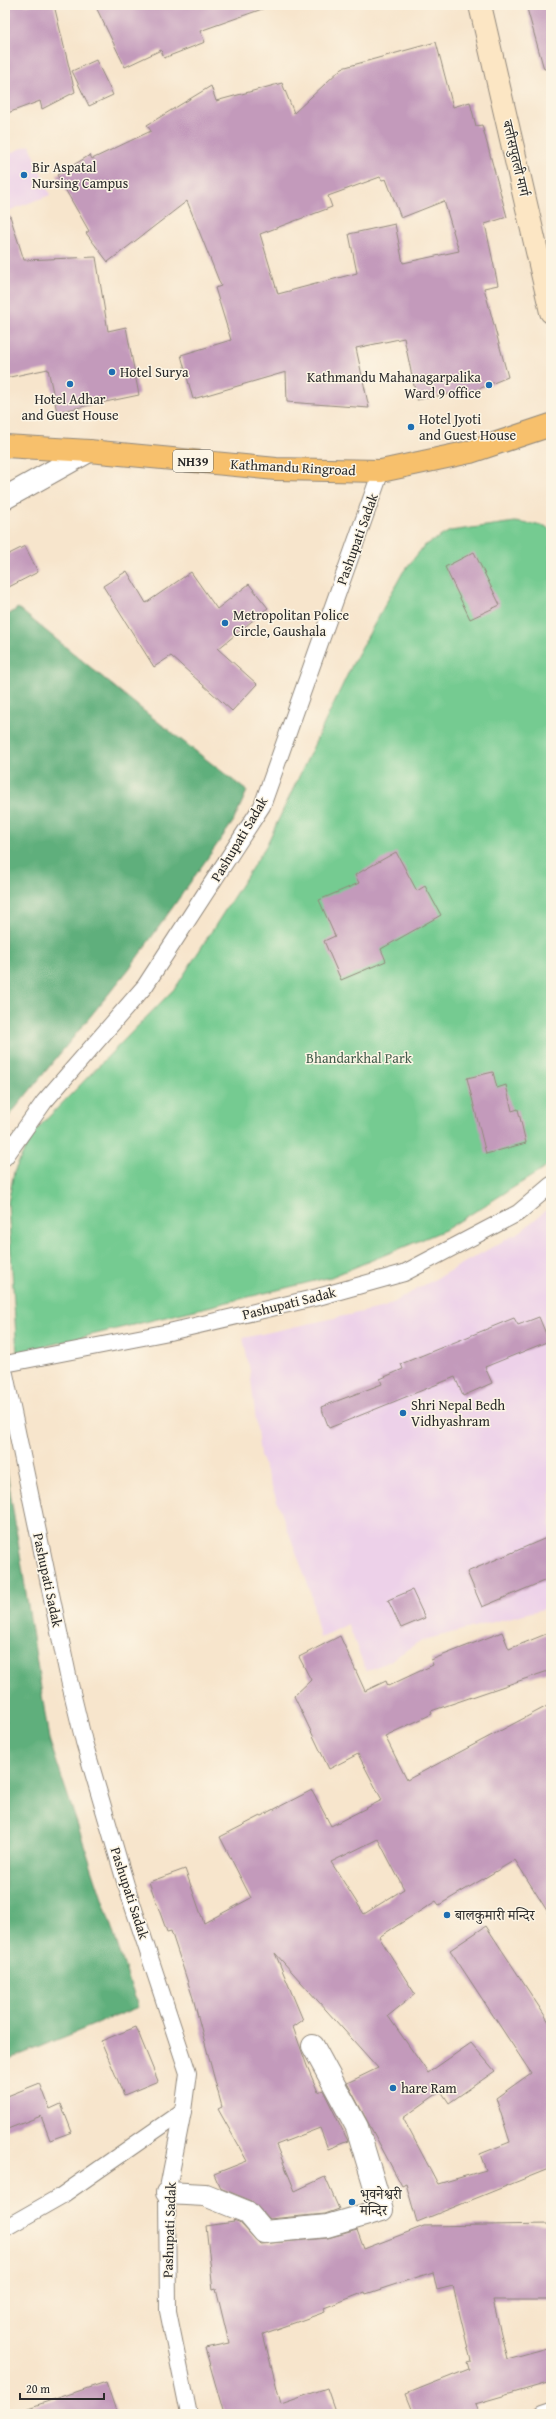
<svg xmlns="http://www.w3.org/2000/svg" width="556" height="2419" font-family="'Gentium Book Plus','Noto Serif Devanagari',serif">
	<style>
		.built { fill: #edd1e9 }
		.green { fill: #74cb91; stroke: #507b5e }
		.forest { fill: #5faf7b; stroke: #456d53 }
		.building { fill: #c39abb; fill-rule: evenodd }
		.lines { fill: none; stroke-linecap: round; stroke-linejoin: round }
		.service-casing { stroke: #91887c; stroke-width: 18 }
		.minor-casing { stroke: #91887c; stroke-width: 24 }
		.secondary-casing { stroke: #91887c; stroke-width: 24 }
		.trunk-casing { stroke: #91887c; stroke-width: 24 }
		.service { stroke: #fff; stroke-width: 16 }
		.minor { stroke: #fff; stroke-width: 22 }
		.secondary { stroke: #fce6c4; stroke-width: 22 }
		.trunk { stroke: #f7c06c; stroke-width: 22 }
		.poi-dot { fill: #1f6fb2; stroke: #fcf5e5; stroke-width: 1.5 }
		.labels { text-anchor: middle; stroke-width: 3; stroke-linejoin: round; paint-order: stroke }
		.shield { fill: #fcf5e5; stroke: #6a6863; stroke-width: 1 }
		.shield-label { font-size: 13px; font-weight: bold; fill: #2b2b2b }
		.street-label { font-size: 14px; fill: #2b2b2b; stroke: #fcf5e5 }
		.poi-label { font-size: 14px; fill: #2b2b2b; stroke: #fcf5e5; text-anchor: start }
		.park-label { font-size: 14px; fill: #415b4a; stroke: #fcf5e5 }
	</style>
	<rect width="100%" height="100%" fill="#fcf5e5"/>
	<filter id="ink" filterUnits="userSpaceOnUse"><feTurbulence type="fractalNoise" baseFrequency=".025" numOctaves="2"/><feDisplacementMap in="SourceGraphic" scale="8" xChannelSelector="R" yChannelSelector="G"/><feConvolveMatrix kernelMatrix="1 2 1 2 8 2 1 2 1" color-interpolation-filters="sRGB"/></filter>
	<filter id="wash" filterUnits="userSpaceOnUse"><feTurbulence type="fractalNoise" baseFrequency=".012" numOctaves="4" result="noise"/><feDisplacementMap in="SourceGraphic" scale="16" xChannelSelector="R" yChannelSelector="G"/><feGaussianBlur stdDeviation="0.9" result="paint"/><feColorMatrix in="noise" values="0 0 0 0 0 0 0 0 0 0 0 0 0 0 0 0 0 1.4 0 .05"/><feComposite in="paint" operator="in"/></filter>
	<g filter="url(#wash)">
		<rect width="100%" height="100%" fill="#f7e5cc"/>
		<g class="built">
			<polygon points="30,145 50,195 5,212 5,155"/>
			<polygon points="551,1206 551,1607 420,1641 390,1661 366,1671 348,1624 320,1638 310,1590 260,1455 250,1371 243,1338 385,1307 521,1231"/>
		</g>
		<polygon class="green" points="515,522 545,526 551,531 551,1161 545,1168 445,1230 331,1277 17,1353 8,1203 14,1172 33,1133 176,987 266,846 352,665 403,572 424,546 450,531"/>
		<g class="forest">
			<polygon points="18,608 144,711 247,791 233,822 129,969 5,1121 5,617"/>
			<polygon points="5,1459 49,1739 138,2007 5,2061"/>
		</g>
		<g id="blocks">
			<g class="building">
				<polygon points="5,5 54,5 75,92 42,109 40,101 5,114"/>
				<polygon points="95,5 264,5 265,8 200,31 205,42 164,58 161,50 125,67"/>
				<polygon points="526,5 551,5 551,68 544,69"/>
				<path d="M436,42L453,107L470,102L476,126L482,125L507,217L485,224L498,285L484,288L508,377L459,397V392L417,400L404,338L356,348L369,408L287,402L286,372L193,399L181,355L231,340L215,288L221,286L187,201L108,262L86,233L89,231L57,175L90,155L92,159L151,131L147,125L211,86L216,101L282,83L294,113L342,68ZM380,177L382,180L386,179L401,218L444,201L459,251L403,263L395,224L349,234L357,273L278,294L260,234L332,207L328,196Z"/>
				<polygon points="96,60 113,95 89,106 72,71"/>
				<polygon points="10,216 24,260 96,257 108,331 126,327 139,395 57,412 48,369 5,378 5,217"/>
				<polygon points="25,546 38,572 5,589 5,556"/>
				<polygon points="474,552 500,605 470,619 445,567"/>
				<polygon points="127,571 146,603 191,572 217,609 249,584 268,608 218,649 257,684 232,711 171,656 154,667 103,586"/>
				<polygon points="396,852 417,891 425,886 441,915 381,949 386,961 341,980 324,941 335,936 319,900 359,883 355,875"/>
				<polygon points="493,1072 497,1088 506,1085 512,1111 518,1109 526,1143 486,1154 467,1078"/>
				<polygon points="539,1317 549,1341 485,1367 492,1383 463,1396 455,1377 329,1428 321,1407 382,1384 380,1379 403,1369 401,1364 514,1318 518,1325"/>
				<polygon points="551,1536 551,1578 482,1607 467,1572"/>
				<polygon points="412,1590 425,1618 401,1628 388,1600"/>
				<path d="M502,1632L509,1649L551,1632V1670L431,1711L432,1714L385,1736L407,1780L551,1704V1917L515,1860L439,1905L436,1901L379,1937L415,1994L388,2016L428,2073L471,2043L495,2071L449,2103L441,2091L403,2118L438,2184L486,2170L480,2154L510,2142L496,2098L531,2073L450,1950L486,1926L551,2025V2168L417,2222L406,2184L402,2186L347,2083L378,2068L275,1953L303,2020L293,2027L307,2066L318,2092L323,2090L348,2141L328,2149L320,2128L276,2145L295,2191L325,2177L339,2209L325,2214L269,2219L252,2201L220,2188L214,2174L247,2161L218,2109L222,2107L193,1998L171,1931L167,1932L149,1882L185,1869L204,1923L251,1898L220,1837L312,1790L331,1826L382,1800L358,1754L329,1769L294,1696L311,1680L299,1657L340,1636L365,1691L386,1681L388,1686L433,1665L431,1660ZM378,1839L404,1889L364,1914L331,1862Z"/>
				<polygon points="136,2027 158,2081 124,2095 101,2041"/>
				<polygon points="40,2083 50,2109 61,2104 72,2132 50,2140 41,2116 5,2130 5,2097"/>
				<polygon points="233,2220 239,2222 260,2244 328,2238 357,2230 364,2249 424,2226 551,2224 551,2300 493,2300 507,2359 551,2347 551,2382 475,2404 479,2414 414,2414 406,2394 469,2369 467,2362 471,2361 453,2286 437,2290 433,2272 366,2294 365,2292 324,2308 325,2312 263,2334 281,2404 327,2388 336,2414 224,2414 205,2348 229,2343 216,2289 213,2290 206,2226 234,2222"/>
				<polygon points="106,2382 117,2414 23,2414 22,2410"/>
			</g>
		</g>
	</g>
	<g filter="url(#ink)">
		<use href="#blocks" fill-opacity="0" stroke="#91887c" stroke-width="1"/>
		<g class="lines">
			<defs>
				<g id="service">
					<polyline points="5,1157 44,1102 145,986 262,806 381,471"/>
					<polyline points="5,1364 169,1332 318,1297 404,1273 518,1213 551,1185"/>
					<polyline points="5,1374 69,1680 84,1742 126,1885 188,2073 183,2111 167,2193 168,2311 189,2414"/>
					<polyline points="5,2228 61,2196 183,2111"/>
					<polyline points="542,2414 551,2411"/>
				</g>
				<g id="minor">
					<polyline points="5,498 89,451"/>
					<polyline points="167,2193 205,2195 247,2212 264,2232 327,2226 382,2210 357,2127 313,2046"/>
				</g>
				<polyline id="secondary" points="480,5 551,312"/>
				<polyline id="trunk" points="5,446 89,451 276,469 381,471 470,452 551,425"/>
			</defs>
			<use href="#service" class="service-casing"/>
			<use href="#minor" class="minor-casing"/>
			<use href="#secondary" class="secondary-casing"/>
			<use href="#trunk" class="trunk-casing"/>
			<use href="#service" class="service"/>
			<use href="#minor" class="minor"/>
			<use href="#secondary" class="secondary"/>
			<use href="#trunk" class="trunk"/>
		</g>
	</g>
	<g class="poi-dot">
		<circle cx="24" cy="175" r="4"/>
		<circle cx="112" cy="372" r="4"/>
		<circle cx="70" cy="384" r="4"/>
		<circle cx="489" cy="385" r="4"/>
		<circle cx="411" cy="427" r="4"/>
		<circle cx="225" cy="623" r="4"/>
		<circle cx="403" cy="1413" r="4"/>
		<circle cx="447" cy="1915" r="4"/>
		<circle cx="393" cy="2088" r="4"/>
		<circle cx="352" cy="2202" r="4"/>
	</g>
	<g class="labels">
		<rect class="shield" x="173" y="450" width="40" height="22" rx="3"/>
		<g class="shield-label">
			<text x="193" y="466">NH39</text>
		</g>
		<g class="street-label">
			<text transform="translate(516 158) rotate(77)" y="5">बत्तीसपुतली मार्ग</text>
			<text transform="translate(293 467) rotate(3)" y="5">Kathmandu Ringroad</text>
			<text transform="translate(357 539) rotate(-70)" y="5">Pashupati Sadak</text>
			<text transform="translate(239 839) rotate(-59)" y="5">Pashupati Sadak</text>
			<text transform="translate(289 1303) rotate(-14)" y="5">Pashupati Sadak</text>
			<text transform="translate(48 1580) rotate(78)" y="5">Pashupati Sadak</text>
			<text transform="translate(130 1893) rotate(72)" y="5">Pashupati Sadak</text>
			<text transform="translate(169 2230) rotate(-88)" y="5">Pashupati Sadak</text>
		</g>
		<g class="poi-label">
			<text x="32" y="172">Bir Aspatal<tspan x="32" dy="16">Nursing Campus</tspan></text>
			<text x="120" y="377">Hotel Surya</text>
			<text x="481" y="382" text-anchor="end">Kathmandu Mahanagarpalika<tspan x="481" dy="16">Ward 9 office</tspan></text>
			<text x="70" y="404" text-anchor="middle">Hotel Adhar<tspan x="70" dy="16">and Guest House</tspan></text>
			<text x="419" y="424">Hotel Jyoti<tspan x="419" dy="16">and Guest House</tspan></text>
			<text x="233" y="620">Metropolitan Police<tspan x="233" dy="16">Circle, Gaushala</tspan></text>
			<text x="411" y="1410">Shri Nepal Bedh<tspan x="411" dy="16">Vidhyashram</tspan></text>
			<text x="455" y="1920">बालकुमारी मन्दिर</text>
			<text x="401" y="2093">hare Ram</text>
			<text x="360" y="2199">भुवनेश्वरी<tspan x="360" dy="16">मन्दिर</tspan></text>
		</g>
		<g class="park-label">
			<text x="359" y="1063">Bhandarkhal Park</text>
		</g>
	</g>
	<rect width="556" height="2419" fill="none" stroke="#fcf5e5" stroke-width="20"/>
	<path d="M20 2393v6h84v-6" fill="none" stroke="#2b2b2b" stroke-width="2"/>
	<text x="26" y="2393" font-size="12" fill="#2b2b2b" stroke="#fcf5e5" stroke-width="3" paint-order="stroke">20 m</text>
</svg>
